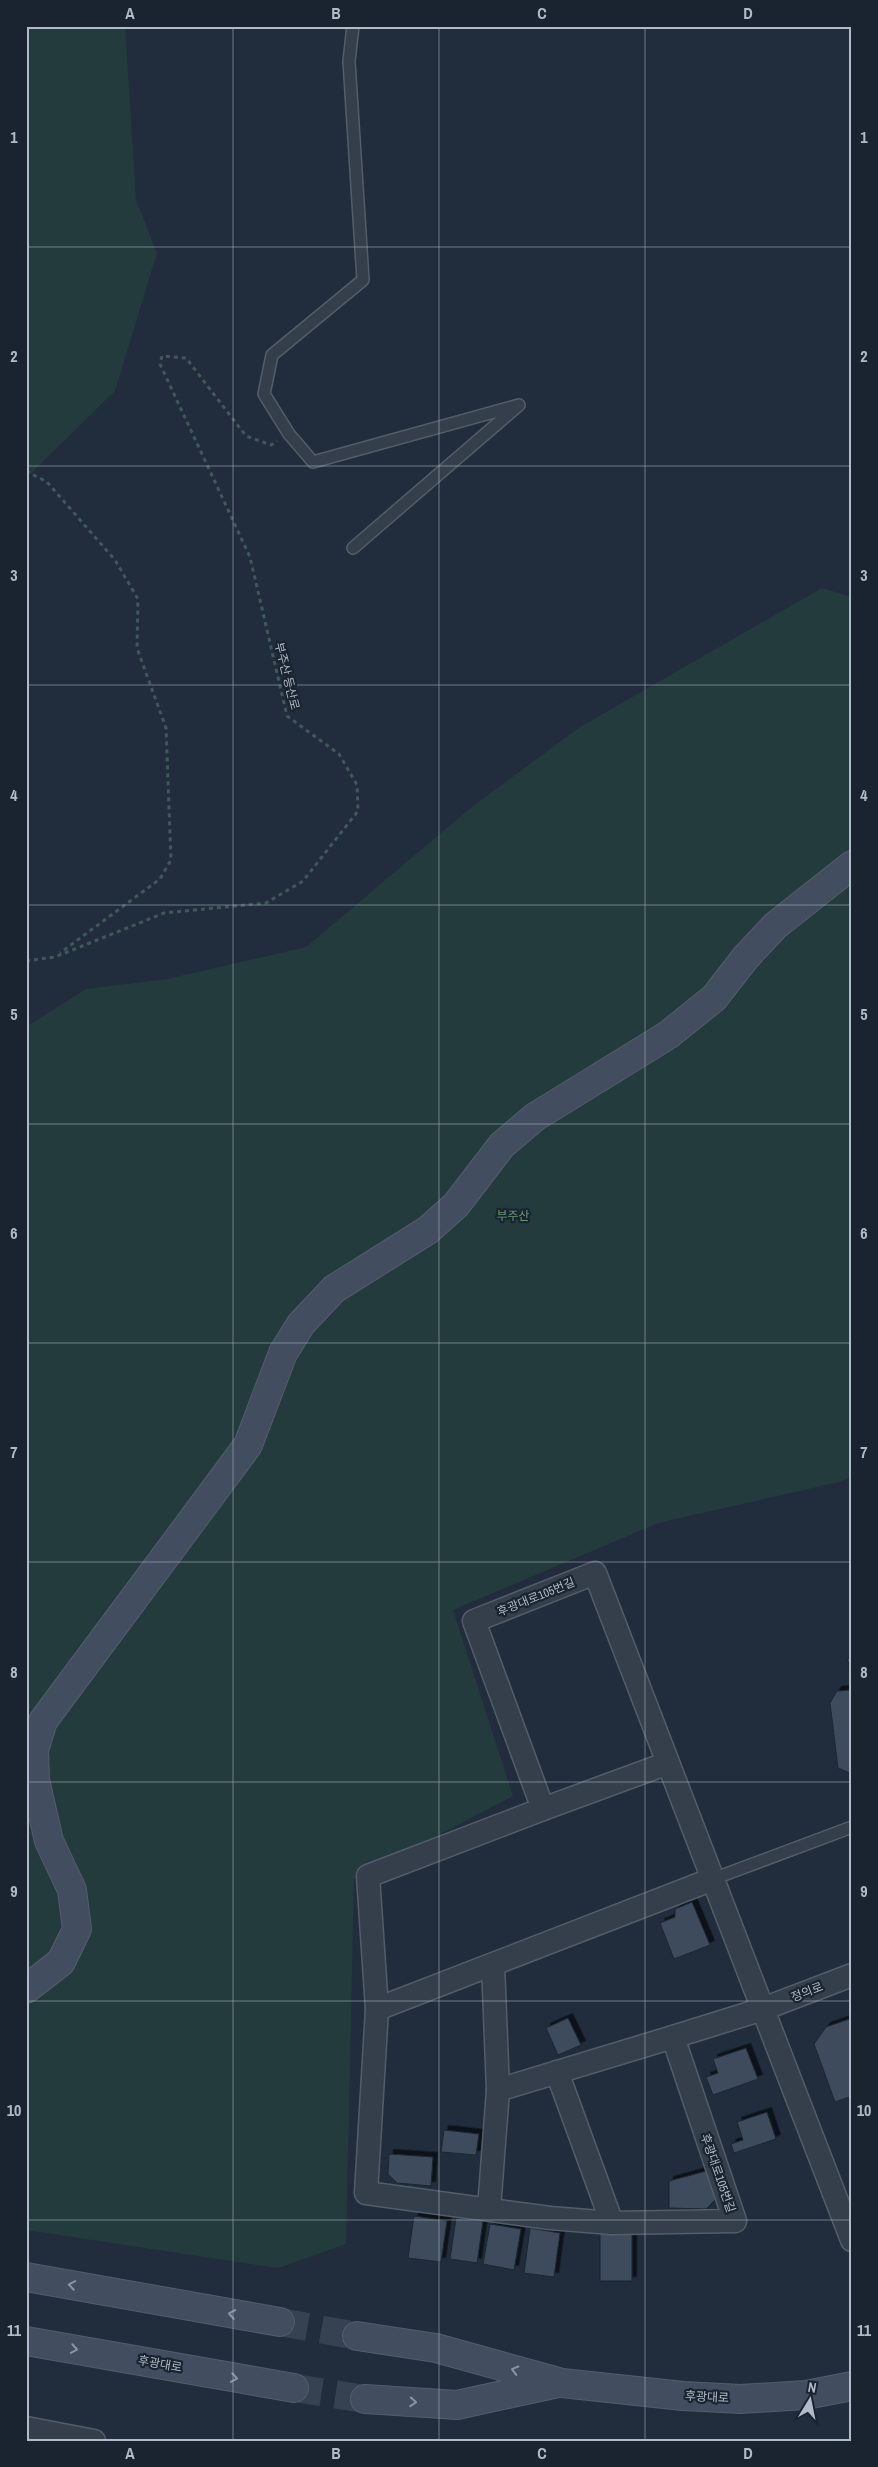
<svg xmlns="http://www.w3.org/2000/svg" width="878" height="2467" font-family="'Archivo Narrow','Noto Sans KR',sans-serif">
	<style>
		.green { fill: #233b3d }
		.building { fill: #3c4b5c; stroke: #1c2633; filter: url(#shadow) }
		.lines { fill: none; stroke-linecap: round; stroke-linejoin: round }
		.secondary-tunnel { stroke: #364251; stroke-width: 28; stroke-dasharray: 28 14; stroke-linecap: butt }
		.lane-casing { stroke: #535d6a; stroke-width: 14 }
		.street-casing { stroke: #535d6a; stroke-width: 25 }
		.secondary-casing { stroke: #535d6a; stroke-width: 30 }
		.path { stroke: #40585b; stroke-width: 3; stroke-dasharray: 4 4; stroke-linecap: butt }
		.lane { stroke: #353f4c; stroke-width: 11 }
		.street { stroke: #353f4c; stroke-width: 22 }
		.secondary { stroke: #424e60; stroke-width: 28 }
		.oneway { stroke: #8a94a4 }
		.grid { fill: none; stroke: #b0bac8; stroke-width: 1; stroke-opacity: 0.55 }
		.labels { text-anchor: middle; stroke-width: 4.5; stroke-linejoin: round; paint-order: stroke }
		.street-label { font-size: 12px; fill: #b0bac8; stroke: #1a2431 }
		.park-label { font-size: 12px; fill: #659b70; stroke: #1a2431 }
		.neatline { fill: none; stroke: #b0bac8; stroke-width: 2 }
		.grid-label { font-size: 16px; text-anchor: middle; font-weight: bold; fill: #b0bac8 }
	</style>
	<defs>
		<filter id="shadow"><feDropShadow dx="4.5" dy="-4.5" stdDeviation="0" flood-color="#0009"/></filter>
	</defs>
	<rect width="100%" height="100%" fill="#212d3c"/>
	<g class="green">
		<polygon points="26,26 125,26 136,200 157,253 115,391 26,478"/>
		<polygon points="822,588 852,597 852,1476 839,1482 658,1523 453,1610 513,1796 354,1879 346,2244 278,2268 26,2230 26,1027 86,989 167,979 306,947 473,806 580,727"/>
	</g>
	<g class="building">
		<polygon points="852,1657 852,1672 847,1659"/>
		<polygon points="852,1690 852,1774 838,1768 830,1703 837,1691"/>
		<polygon points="692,1902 710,1945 674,1959 660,1923 675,1917 675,1909"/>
		<polygon points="568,2018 581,2045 558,2055 546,2028"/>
		<polygon points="852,2018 852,2096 835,2102 814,2044 826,2027"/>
		<polygon points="746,2048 758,2079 713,2095 706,2077 718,2073 713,2059"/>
		<polygon points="767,2112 776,2139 734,2153 731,2144 743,2140 737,2122"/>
		<polygon points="444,2130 479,2134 476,2155 441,2152"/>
		<polygon points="389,2154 433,2157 431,2186 397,2183 388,2174"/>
		<polygon points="710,2170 717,2198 706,2209 669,2208 669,2181"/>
		<polygon points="414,2216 447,2221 441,2262 408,2258"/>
		<polygon points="456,2218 483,2221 477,2263 450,2259"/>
		<polygon points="490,2224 521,2229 514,2270 483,2264"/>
		<polygon points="530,2228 560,2233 554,2277 524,2273"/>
		<rect x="600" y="2231" width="32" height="50"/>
	</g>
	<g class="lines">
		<g class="secondary-tunnel">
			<polyline points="280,2322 357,2336"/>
			<polyline points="294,2388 365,2399"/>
		</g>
		<defs>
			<g id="lane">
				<polyline points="353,26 349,61 363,280 272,355 264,394 289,434 313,462 519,405 353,548"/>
				<polyline points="713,1879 852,1827"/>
			</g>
			<g id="street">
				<polyline points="543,1809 668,1763"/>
				<path d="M852,1975L763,2009L673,2037L735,2221L612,2223L550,2218L366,2193L377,2009L368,1876L543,1809L474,1621L595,1573C681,1796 766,2018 852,2240"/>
				<polyline points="377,2009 713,1879"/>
				<polyline points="557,2072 612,2223"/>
				<polyline points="498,2090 673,2037"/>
				<polyline points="489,2209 498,2090 493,1965"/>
				<polyline points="26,2428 94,2441"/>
			</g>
			<g id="secondary">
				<polyline points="26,1989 61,1962 77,1929 72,1890 49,1841 35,1780 34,1750 43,1721 248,1445 283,1353 301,1324 334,1289 428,1230 456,1205 502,1145 535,1117 668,1035 714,998 746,957 776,925 852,865"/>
				<polyline points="26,2277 280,2322"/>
				<polyline points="357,2336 436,2348 562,2383 683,2396 741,2399 806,2395 852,2386"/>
				<polyline points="26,2341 294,2388"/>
				<polyline points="365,2399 457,2405 558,2383"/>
			</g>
		</defs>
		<use href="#lane" class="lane-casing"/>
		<use href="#street" class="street-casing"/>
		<use href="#secondary" class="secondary-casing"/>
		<g class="path">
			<polyline points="26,471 47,482 115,560 138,599 137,648 166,728 171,860 160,879 60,953"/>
			<polyline points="26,961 55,957 164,913 266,903 303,881 358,811 357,785 339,754 287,716 250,557 160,364 162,356 186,358 246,436 271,445 277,441"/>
		</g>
		<use href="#lane" class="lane"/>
		<use href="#street" class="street"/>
		<use href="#secondary" class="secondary"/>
	</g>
	<defs><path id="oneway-chevron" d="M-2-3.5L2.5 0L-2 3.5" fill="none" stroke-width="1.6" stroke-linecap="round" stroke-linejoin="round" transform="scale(1.25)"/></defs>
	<g class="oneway">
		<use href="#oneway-chevron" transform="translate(72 2285) rotate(-170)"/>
		<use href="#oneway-chevron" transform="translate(232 2314) rotate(-170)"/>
		<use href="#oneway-chevron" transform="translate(74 2349) rotate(10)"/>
		<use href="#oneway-chevron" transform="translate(515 2370) rotate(-165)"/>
		<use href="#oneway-chevron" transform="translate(234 2378) rotate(10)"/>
		<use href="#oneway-chevron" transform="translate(413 2402) rotate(4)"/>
	</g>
	<path class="grid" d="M233,26V2441M439,26V2441M645,26V2441M26,247H852M26,466H852M26,685H852M26,905H852M26,1124H852M26,1343H852M26,1562H852M26,1782H852M26,2001H852M26,2220H852"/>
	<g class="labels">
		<g class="street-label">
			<text transform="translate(287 676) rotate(76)" y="4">부주산 등산로</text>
			<text transform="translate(536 1597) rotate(-22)" y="4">후광대로105번길</text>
			<text transform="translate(807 1992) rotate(-21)" y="4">정의로</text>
			<text transform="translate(718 2173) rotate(71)" y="4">후광대로105번길</text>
			<text transform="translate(160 2364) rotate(10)" y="4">후광대로</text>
			<text transform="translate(707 2397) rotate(3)" y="4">후광대로</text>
		</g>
		<g class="park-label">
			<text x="513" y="1220">부주산</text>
		</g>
	</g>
	<rect width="878" height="2467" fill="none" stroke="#1a2431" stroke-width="55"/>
	<g transform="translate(810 2400) rotate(10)" stroke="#1a2431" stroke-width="4" paint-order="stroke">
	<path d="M0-4L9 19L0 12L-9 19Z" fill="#b0bac8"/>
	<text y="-8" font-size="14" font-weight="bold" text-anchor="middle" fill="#b0bac8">N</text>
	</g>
	<rect x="28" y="28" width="822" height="2412" class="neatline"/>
	<g class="grid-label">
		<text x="130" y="19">A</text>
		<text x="336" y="19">B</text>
		<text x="542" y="19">C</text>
		<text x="748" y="19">D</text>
		<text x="14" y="143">1</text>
		<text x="864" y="143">1</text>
		<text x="14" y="362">2</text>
		<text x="864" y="362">2</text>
		<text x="14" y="581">3</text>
		<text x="864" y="581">3</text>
		<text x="14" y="801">4</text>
		<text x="864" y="801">4</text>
		<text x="14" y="1020">5</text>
		<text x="864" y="1020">5</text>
		<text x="14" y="1239">6</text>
		<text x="864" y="1239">6</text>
		<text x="14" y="1458">7</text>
		<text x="864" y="1458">7</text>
		<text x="14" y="1678">8</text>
		<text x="864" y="1678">8</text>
		<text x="14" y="1897">9</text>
		<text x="864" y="1897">9</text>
		<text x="14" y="2116">10</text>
		<text x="864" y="2116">10</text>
		<text x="14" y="2336">11</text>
		<text x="864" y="2336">11</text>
		<text x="130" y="2459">A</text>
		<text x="336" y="2459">B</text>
		<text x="542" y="2459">C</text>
		<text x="748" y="2459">D</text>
	</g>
</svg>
